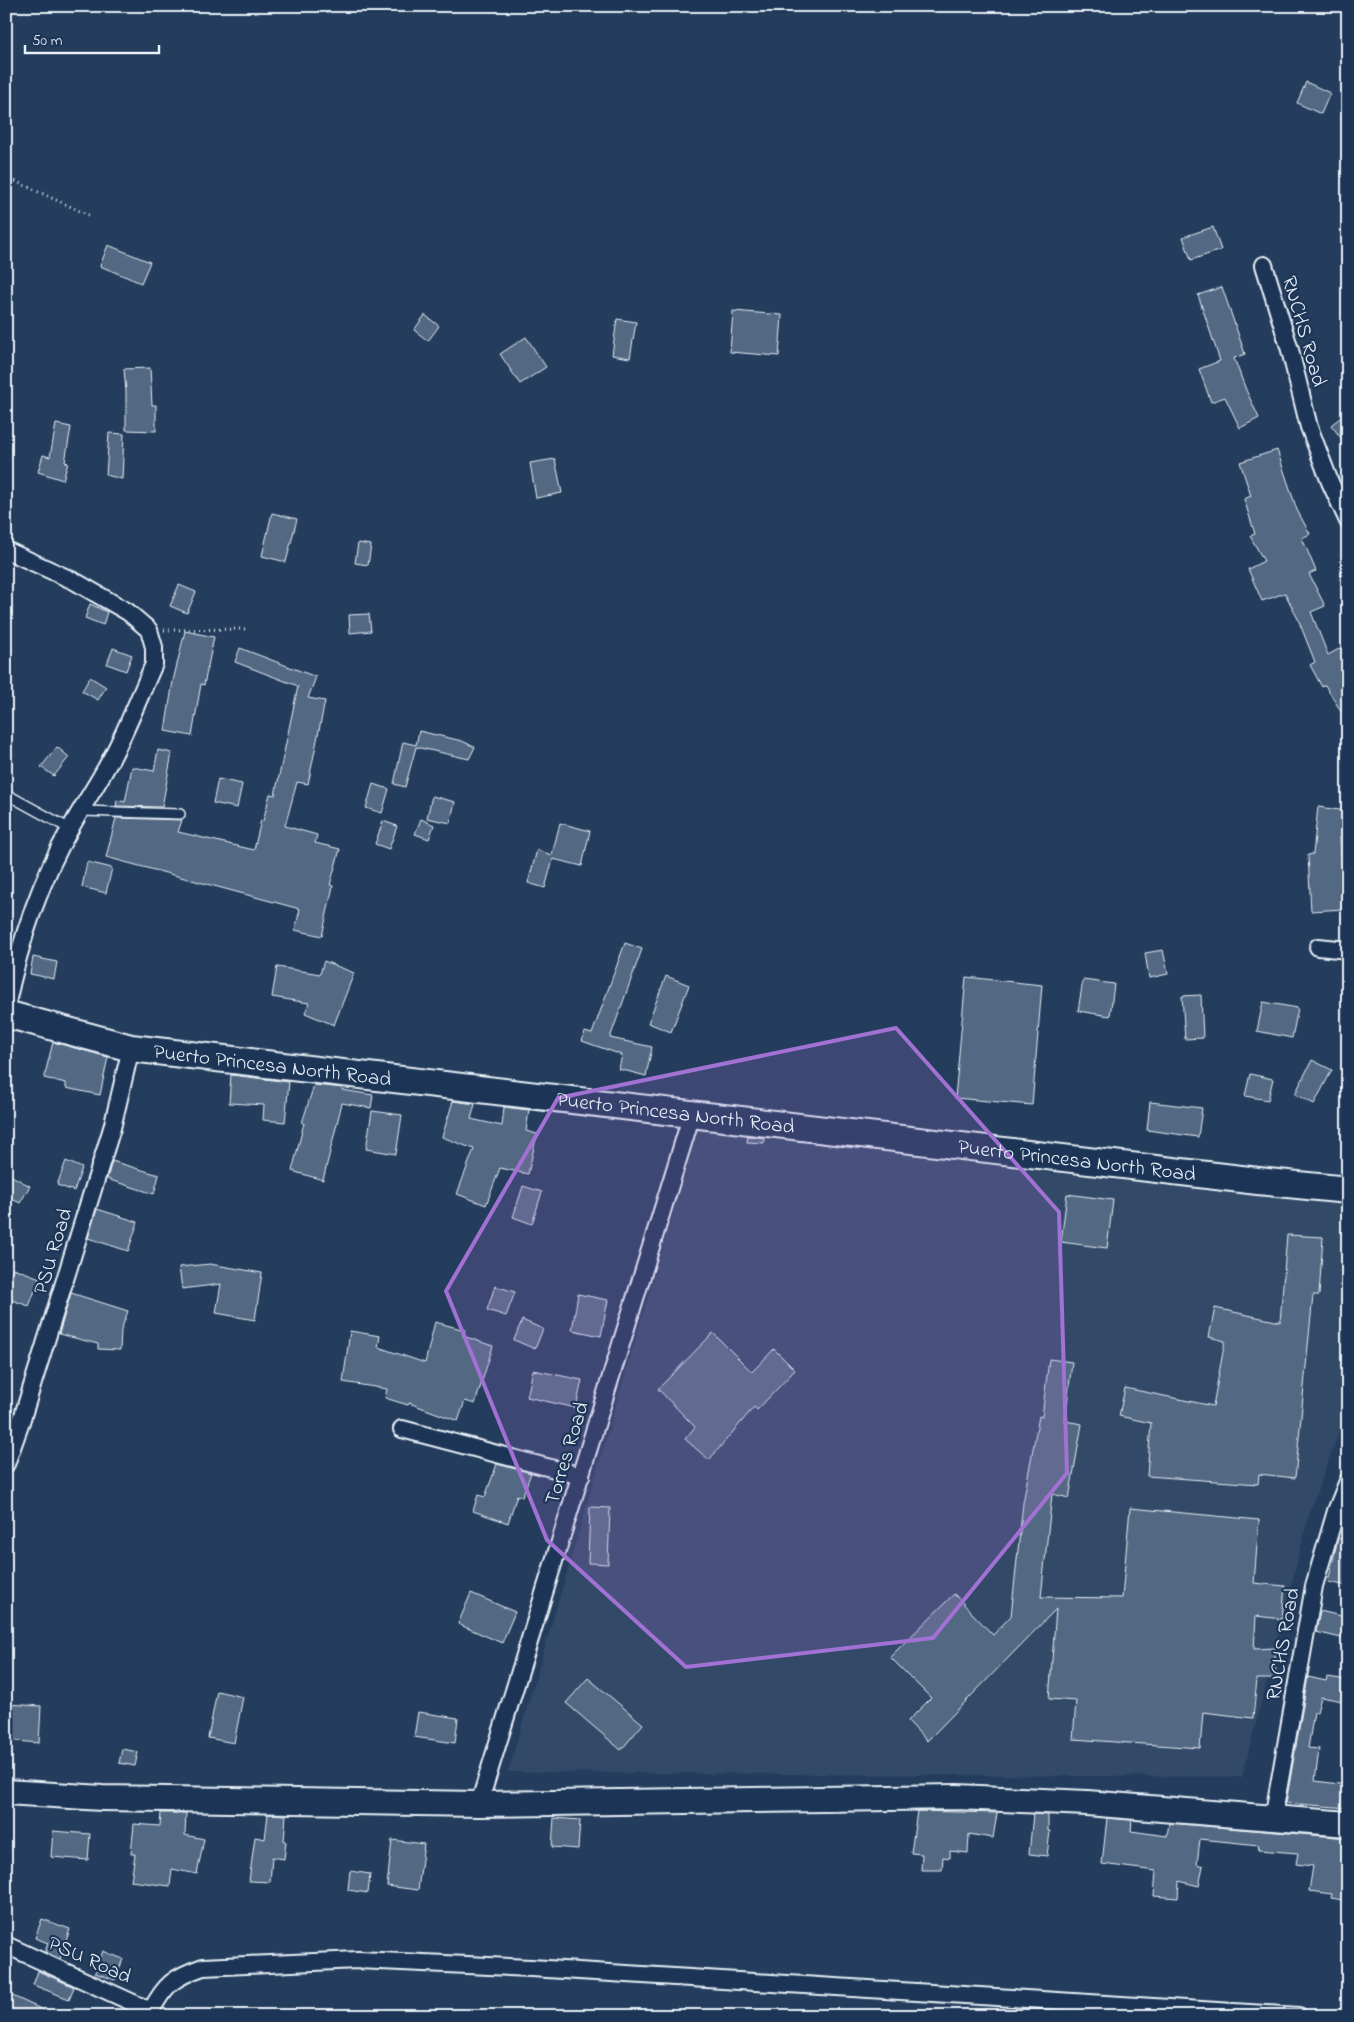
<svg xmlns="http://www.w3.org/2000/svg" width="1354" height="2022" font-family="'Indie Flower',sans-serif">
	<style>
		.built { fill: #334a68 }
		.building { fill: #536782; stroke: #e8f1f8 }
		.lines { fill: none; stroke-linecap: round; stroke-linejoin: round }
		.lane-casing { stroke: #e8f1f8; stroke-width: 12 }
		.street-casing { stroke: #e8f1f8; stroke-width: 20 }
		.secondary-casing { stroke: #e8f1f8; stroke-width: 28 }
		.primary-casing { stroke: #e8f1f8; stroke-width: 30 }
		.path { stroke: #e8f1f8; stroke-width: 3; stroke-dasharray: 1 4; stroke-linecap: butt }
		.lane { stroke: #1d3557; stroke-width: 9 }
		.street { stroke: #1d3557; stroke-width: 16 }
		.secondary { stroke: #1d3557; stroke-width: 24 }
		.primary { stroke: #1d3557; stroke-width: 26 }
		.marked { fill: #a171d3; fill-opacity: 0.2; stroke: #a171d3; stroke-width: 4; stroke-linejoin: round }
		.labels { text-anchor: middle; stroke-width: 4.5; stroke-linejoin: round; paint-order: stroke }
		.street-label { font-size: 21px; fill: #e8f1f8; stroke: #1d3557 }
	</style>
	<rect width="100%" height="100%" fill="#253d5d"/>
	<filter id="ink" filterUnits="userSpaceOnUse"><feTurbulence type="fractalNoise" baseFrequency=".02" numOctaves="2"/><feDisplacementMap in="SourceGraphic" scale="10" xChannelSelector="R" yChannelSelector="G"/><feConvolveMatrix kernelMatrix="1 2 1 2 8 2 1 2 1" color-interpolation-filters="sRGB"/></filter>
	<g filter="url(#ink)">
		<polygon class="built" points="698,1128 1053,1173 1348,1203 1348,1407 1310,1511 1242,1777 508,1772"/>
		<g class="building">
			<polygon points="1306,82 1330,93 1321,114 1297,103"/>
			<polygon points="1213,227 1221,250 1191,260 1183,237"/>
			<polygon points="108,245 150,262 141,283 100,266"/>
			<polygon points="1222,287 1245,354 1234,358 1246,390 1259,418 1240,428 1225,397 1211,402 1199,369 1220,361 1198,295"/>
			<polygon points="733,311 782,315 779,356 730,352"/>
			<polygon points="425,315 439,326 428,341 414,330"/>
			<polygon points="617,319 636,322 630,358 612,355"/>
			<polygon points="526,337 546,367 520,384 500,354"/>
			<polygon points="150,368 152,405 156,405 156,431 126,430 126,392 124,369"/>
			<polygon points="1348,412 1348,447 1331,425"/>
			<polygon points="56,424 71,427 65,462 68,463 63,480 38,472 43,455 50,457"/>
			<polygon points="109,433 124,434 122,479 106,475"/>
			<polygon points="1277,450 1297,510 1310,534 1302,538 1316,571 1309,574 1325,606 1311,612 1328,655 1348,644 1348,723 1325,685 1322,687 1310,665 1315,662 1298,619 1285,593 1262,601 1248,569 1264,561 1250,536 1255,534 1244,499 1251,496 1240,462"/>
			<polygon points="555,459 562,493 536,498 530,463"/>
			<polygon points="272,513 297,519 286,562 262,556"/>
			<polygon points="358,543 371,545 368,565 355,563"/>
			<polygon points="179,585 196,592 187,613 170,606"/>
			<polygon points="90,604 107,612 103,625 85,618"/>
			<polygon points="369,614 371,631 350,633 349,615"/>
			<polygon points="185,631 214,637 204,685 201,684 192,736 165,731 173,681"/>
			<polygon points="113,648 132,655 126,671 107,664"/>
			<polygon points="240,648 316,677 308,698 325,701 308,784 297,782 285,826 317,835 315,843 340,849 330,885 333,886 322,936 295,930 300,909 106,857 116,818 182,820 178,832 254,850 261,820 263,821 270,794 275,795 298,686 235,662"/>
			<polygon points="90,677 106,687 98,700 82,691"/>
			<polygon points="419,731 462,741 475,747 469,759 416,747 405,787 394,784 403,742 416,745"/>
			<polygon points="57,747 69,757 54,776 41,767"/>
			<polygon points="158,750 172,753 162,807 116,806 117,800 125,802 132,767 154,771"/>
			<polygon points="218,779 242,784 237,808 213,803"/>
			<polygon points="373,784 389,789 382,813 366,808"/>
			<polygon points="432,796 455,802 450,823 427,818"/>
			<polygon points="1318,807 1347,811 1343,837 1340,837 1344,909 1311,911 1308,855 1313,854"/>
			<polygon points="421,819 434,825 429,839 415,834"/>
			<polygon points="383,821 397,826 389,849 375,844"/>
			<polygon points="560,823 590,831 582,866 553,859 545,888 528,883 537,850 552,855"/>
			<polygon points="87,862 112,868 106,893 82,887"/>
			<polygon points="625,943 642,949 610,1038 652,1047 646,1076 619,1069 622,1055 582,1041 585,1032 592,1034"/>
			<polygon points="1163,950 1168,974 1149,978 1145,953"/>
			<polygon points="33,957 57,962 54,979 30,974"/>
			<polygon points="324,961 354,973 334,1025 305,1013 309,1003 272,997 277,967 320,974"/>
			<polygon points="666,976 689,985 671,1032 648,1023"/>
			<polygon points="966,977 1042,985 1032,1105 955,1098"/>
			<polygon points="1083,980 1114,984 1110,1016 1078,1011"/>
			<polygon points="1201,995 1203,1038 1185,1039 1182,996"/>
			<polygon points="1263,1002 1298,1008 1292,1038 1257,1031"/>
			<polygon points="53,1042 108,1057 100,1095 66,1088 66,1083 44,1078"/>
			<polygon points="1312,1060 1332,1070 1314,1104 1295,1094"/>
			<polygon points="1250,1074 1273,1079 1268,1100 1245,1096"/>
			<polygon points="231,1075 289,1082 285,1122 263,1120 264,1105 229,1103"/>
			<polygon points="314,1085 343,1088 342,1090 373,1095 371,1108 342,1103 323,1180 292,1171 304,1123 302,1123"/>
			<polygon points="453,1101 475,1104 471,1119 502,1126 504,1107 529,1110 526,1131 537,1134 528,1174 500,1168 486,1205 457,1194 474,1149 442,1137"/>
			<polygon points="1150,1102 1202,1108 1198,1137 1147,1130"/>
			<polygon points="372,1111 402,1115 396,1154 366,1149"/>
			<polygon points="748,1136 764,1138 764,1143 747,1142"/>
			<polygon points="66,1161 82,1168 74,1191 57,1185"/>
			<polygon points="112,1161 159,1175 154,1194 107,1179"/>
			<polygon points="6,1173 30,1186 20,1203 6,1196"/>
			<polygon points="523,1186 542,1192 532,1224 513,1217"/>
			<polygon points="1067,1194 1113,1200 1107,1248 1061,1242"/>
			<polygon points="97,1209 138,1222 128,1251 88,1238"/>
			<polygon points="1287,1235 1323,1237 1319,1295 1313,1295 1295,1478 1259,1474 1258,1484 1147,1476 1151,1423 1119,1416 1125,1388 1213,1406 1225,1341 1209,1337 1215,1308 1280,1322"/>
			<polygon points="210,1264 262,1273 255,1320 216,1313 221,1284 182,1289 179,1267"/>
			<polygon points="13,1268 40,1278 29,1306 6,1298 6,1285"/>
			<polygon points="495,1286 515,1292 506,1316 487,1310"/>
			<polygon points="71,1293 128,1311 121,1330 120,1350 98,1349 98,1344 59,1334"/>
			<polygon points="578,1294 608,1300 601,1336 572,1330"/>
			<polygon points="522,1320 543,1329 535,1349 514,1340"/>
			<polygon points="435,1322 465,1330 463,1336 493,1346 475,1404 465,1401 458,1421 409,1403 408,1405 385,1398 387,1389 343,1382 350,1331 380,1336 378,1347 425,1363"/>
			<polygon points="713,1333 752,1372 774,1349 795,1370 757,1410 754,1407 709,1460 685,1439 695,1427 658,1389"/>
			<polygon points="1049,1359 1072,1362 1065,1421 1082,1424 1069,1498 1052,1494 1041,1597 1122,1598 1130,1508 1259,1520 1254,1583 1285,1586 1282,1619 1256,1616 1254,1649 1275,1648 1276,1679 1257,1679 1253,1718 1203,1712 1200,1748 1073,1739 1076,1701 1049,1699 1056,1609 927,1741 908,1721 931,1698 890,1657 954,1594 993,1635 1011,1616 1023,1503 1039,1416 1042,1417"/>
			<polygon points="533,1370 582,1380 576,1408 527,1397"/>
			<polygon points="497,1464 531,1473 522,1497 517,1495 508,1523 473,1511 478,1495 485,1497"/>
			<polygon points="590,1507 610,1508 608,1564 588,1563"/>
			<polygon points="1338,1538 1348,1540 1348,1586 1328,1582"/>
			<polygon points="471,1593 515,1612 502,1643 458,1624"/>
			<polygon points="1320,1611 1345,1617 1341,1638 1316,1632"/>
			<polygon points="1308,1677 1326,1681 1327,1677 1348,1680 1348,1702 1321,1697 1317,1712 1314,1712 1308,1748 1319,1749 1315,1781 1348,1785 1348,1808 1286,1803"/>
			<polygon points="588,1678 643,1724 621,1750 566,1703"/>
			<polygon points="217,1691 243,1697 234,1743 208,1738"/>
			<polygon points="6,1704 41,1706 39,1743 6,1740"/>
			<polygon points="418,1712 458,1718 455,1743 414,1737"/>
			<polygon points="122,1749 138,1752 135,1766 119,1763"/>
			<polygon points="917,1811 997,1813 993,1838 969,1834 968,1853 950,1851 950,1858 943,1857 942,1870 921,1870 922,1854 911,1853"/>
			<polygon points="161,1813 186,1813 185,1835 204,1839 197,1874 172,1869 170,1886 131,1881 135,1854 131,1854 134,1824 160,1826"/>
			<polygon points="268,1814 286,1815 284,1841 286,1842 284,1859 272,1857 270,1882 249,1881 255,1837 265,1839"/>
			<polygon points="1033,1814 1048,1815 1048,1831 1050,1831 1047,1856 1029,1854"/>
			<polygon points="554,1818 580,1820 578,1849 552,1847"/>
			<polygon points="1107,1818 1132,1820 1131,1831 1167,1836 1169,1823 1348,1838 1345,1876 1348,1876 1348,1901 1331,1898 1332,1894 1309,1891 1313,1866 1296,1864 1298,1853 1258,1850 1259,1845 1200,1839 1197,1864 1203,1866 1199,1886 1179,1881 1178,1898 1154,1896 1156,1871 1102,1864"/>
			<polygon points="53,1831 90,1834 88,1860 51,1857"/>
			<polygon points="392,1840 424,1844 418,1890 387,1886"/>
			<polygon points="350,1871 370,1874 368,1893 348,1890"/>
			<polygon points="42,1919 70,1929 60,1959 45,1952 48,1943 35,1938"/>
			<polygon points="103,1951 123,1959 115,1980 95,1973"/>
			<polygon points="38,1971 74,1987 69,1999 33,1985"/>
			<polygon points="6,1993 56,2016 6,2016"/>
		</g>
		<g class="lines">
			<defs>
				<g id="lane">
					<polyline points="6,794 70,829"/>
					<polyline points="82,811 180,814"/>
				</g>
				<g id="street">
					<polyline points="1264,265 1290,350 1309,427 1330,482 1348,521"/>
					<path d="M6,550L76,582L128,612L149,630L154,647V664C140,695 128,727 112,757C99,782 83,805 70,829C38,884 19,946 6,1007"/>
					<polyline points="1318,947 1348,950"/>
					<polyline points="402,1429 581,1476"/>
					<polyline points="6,1464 20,1425 112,1128 131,1048"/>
					<polyline points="479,1804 692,1114"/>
					<polyline points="1273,1819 1314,1586 1336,1511 1348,1481"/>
					<polyline points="6,1945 151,2011 151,2016"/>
					<path d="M151,2011C165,1984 174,1977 203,1967L358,1960L531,1968L1299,2016"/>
				</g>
				<polyline id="secondary" points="6,1792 102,1798 479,1804 957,1797 1087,1803 1348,1824"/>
				<g id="primary">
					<path id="s1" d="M6,1014L131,1048L1258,1181L1348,1190"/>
				</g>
			</defs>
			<use href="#lane" class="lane-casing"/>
			<use href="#street" class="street-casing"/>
			<use href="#secondary" class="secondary-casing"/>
			<use href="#primary" class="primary-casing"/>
			<g class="path">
				<polyline points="6,177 91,216"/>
				<polyline points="164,630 245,629"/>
			</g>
			<use href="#lane" class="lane"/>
			<use href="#street" class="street"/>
			<use href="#secondary" class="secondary"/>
			<use href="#primary" class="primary"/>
		</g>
	</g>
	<path class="marked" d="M896,1028L1059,1212L1067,1473L933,1638L686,1667L547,1540L446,1291L558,1098Z"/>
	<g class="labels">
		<g class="street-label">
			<text transform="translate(1305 331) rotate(74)" y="7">RNCHS Road</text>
			<text dy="7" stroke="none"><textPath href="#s1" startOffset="272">Puerto Princesa North Road</textPath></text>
			<text dy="7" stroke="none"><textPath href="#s1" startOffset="678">Puerto Princesa North Road</textPath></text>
			<text dy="7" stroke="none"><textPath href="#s1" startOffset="1082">Puerto Princesa North Road</textPath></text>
			<text transform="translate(52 1251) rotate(-73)" y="7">PSU Road</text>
			<text transform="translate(566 1453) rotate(-73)" y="7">Torres Road</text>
			<text transform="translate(1282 1644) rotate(-80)" y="7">RNCHS Road</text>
			<text transform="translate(90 1959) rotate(24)" y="7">PSU Road</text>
		</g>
	</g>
	<rect width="1354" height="2022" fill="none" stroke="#1d3557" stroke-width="25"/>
	<rect x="12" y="12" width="1329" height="1997" fill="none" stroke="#e8f1f8" stroke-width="2" filter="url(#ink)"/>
	<path d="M25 45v8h134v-8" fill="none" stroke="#e8f1f8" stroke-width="2.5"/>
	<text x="32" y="45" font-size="15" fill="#e8f1f8" stroke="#1d3557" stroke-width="4" paint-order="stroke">50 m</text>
</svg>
